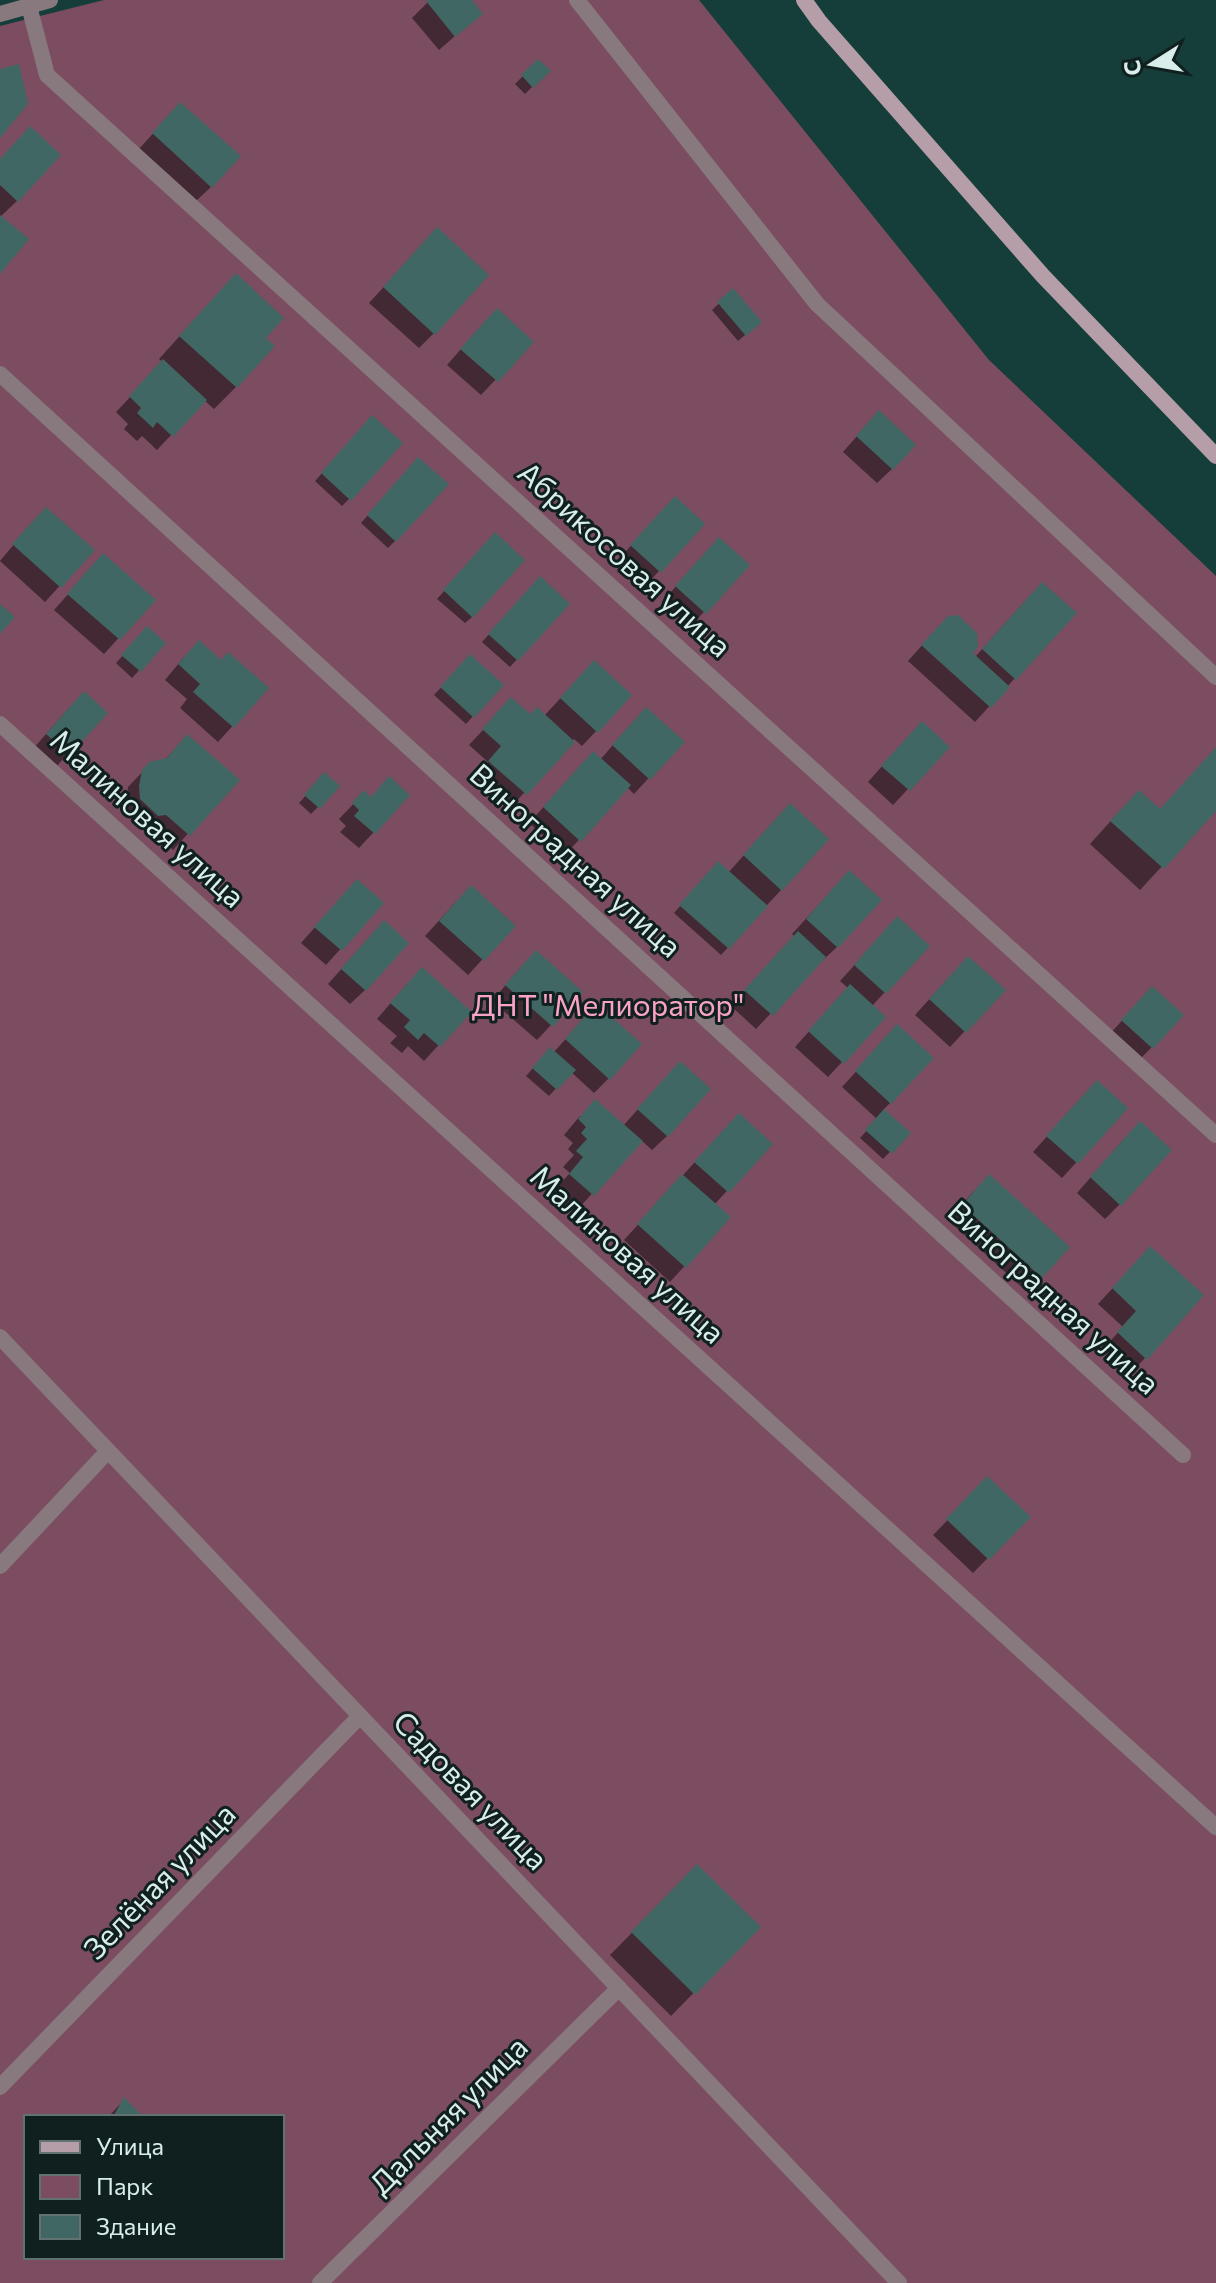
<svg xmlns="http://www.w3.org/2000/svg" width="1216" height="2283" font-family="Commissioner,sans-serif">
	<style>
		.green { fill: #7c4d61; fill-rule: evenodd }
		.shadow { fill: #0007 }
		.building { fill: #406763 }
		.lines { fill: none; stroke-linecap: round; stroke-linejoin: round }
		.lane { stroke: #88797e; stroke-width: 16 }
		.street { stroke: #88797e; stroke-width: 16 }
		.secondary { stroke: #b69ea8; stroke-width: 16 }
		.labels { text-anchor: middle; stroke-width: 6; stroke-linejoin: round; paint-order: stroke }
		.street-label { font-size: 30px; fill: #d9eeeb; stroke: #10201f }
		.park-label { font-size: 30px; fill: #f9a2c7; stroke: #10201f }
	</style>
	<rect width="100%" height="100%" fill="#153d39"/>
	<path class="green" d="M104,0H699L989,360L1216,576V2283H0V26ZM26,2117H282V2257H26Z"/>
	<g class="shadow">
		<polygon points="430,0 469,0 480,14 439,50 412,18"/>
		<polygon points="538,61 548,71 525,94 515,84"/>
		<polygon points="166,119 211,187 196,201 139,149"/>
		<polygon points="58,155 17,201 0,217 0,160"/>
		<polygon points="423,244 434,333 419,348 369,303"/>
		<polygon points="733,291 753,328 738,341 712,310"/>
		<polygon points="214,298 264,338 236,387 214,409 204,400 157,450 142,436 137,441 124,429 128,424 116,412 163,362 159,359"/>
		<polygon points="482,325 531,342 481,395 447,365"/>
		<polygon points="366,425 349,499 342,506 315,481"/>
		<polygon points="864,428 892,469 877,483 843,452"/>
		<polygon points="411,467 395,541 388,548 361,523"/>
		<polygon points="660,514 659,571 645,586 617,561"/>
		<polygon points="31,524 92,550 45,602 0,561"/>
		<polygon points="488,542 472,617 465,623 437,599"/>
		<polygon points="704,555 747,565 690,627 662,602"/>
		<polygon points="89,571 153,600 104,654 54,610"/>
		<polygon points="533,586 567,604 510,667 482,642"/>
		<polygon points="1027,599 1074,613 975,722 908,661 933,633 975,657"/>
		<polygon points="147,629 163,644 132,678 116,663"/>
		<polygon points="184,657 220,662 266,689 218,742 180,708 187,699 165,680"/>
		<polygon points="470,657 501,685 466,724 434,695"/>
		<polygon points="580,677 630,695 582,746 574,739 510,808 475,776 488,762 469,745 497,715 544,716"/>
		<polygon points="69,708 105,713 54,769 32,750"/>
		<polygon points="631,724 682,742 634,794 627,787 565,855 529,823 579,768 600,760"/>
		<polygon points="907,738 947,747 893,805 868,782"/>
		<polygon points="1216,750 1216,808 1140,890 1090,844 1117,814 1159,811"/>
		<polygon points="173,751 237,780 173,850 151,829 143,830 126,814 128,787 150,764 165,760"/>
		<polygon points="318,782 318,807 311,814 299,803"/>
		<polygon points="364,793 370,799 408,795 359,848 340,832 346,826 339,819"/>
		<polygon points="775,820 781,890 721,955 674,913 711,871 728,873"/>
		<polygon points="834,888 837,947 822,961 821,960 756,1029 731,1006 795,937 792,934"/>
		<polygon points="342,897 381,904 326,965 301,943"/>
		<polygon points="456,902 513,926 468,975 425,936"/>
		<polygon points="883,934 927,946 872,1006 842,1062 828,1077 795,1047 848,988 840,981"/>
		<polygon points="369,938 365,990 350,1004 328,984"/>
		<polygon points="521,967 551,1025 537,1040 492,1001"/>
		<polygon points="953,973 1003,990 950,1047 915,1015"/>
		<polygon points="407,984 469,1012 424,1061 408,1046 402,1053 390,1043 397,1036 377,1019"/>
		<polygon points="1137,1004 1152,1047 1137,1062 1108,1036"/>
		<polygon points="582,1021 609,1078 594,1093 571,1072 549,1096 526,1076 543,1057 553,1053"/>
		<polygon points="883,1042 890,1103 883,1110 908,1133 883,1159 860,1138 877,1119 842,1087"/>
		<polygon points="665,1079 667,1136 652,1150 641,1140 578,1209 555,1189 570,1173 563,1167 574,1155 568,1149 573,1143 564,1135 580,1116 623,1126"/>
		<polygon points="1082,1097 1125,1109 1062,1178 1033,1152"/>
		<polygon points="724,1130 770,1144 714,1205 729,1217 670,1282 624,1240"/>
		<polygon points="1125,1138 1120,1204 1105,1219 1077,1193"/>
		<polygon points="974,1191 1041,1276 1026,1291 948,1220"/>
		<polygon points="1135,1264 1145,1358 1131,1373 1104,1348 1123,1327 1098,1304"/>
		<polygon points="988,1479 1028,1517 973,1573 933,1535"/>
		<polygon points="697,1867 758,1927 671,2016 610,1955"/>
		<polygon points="124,2100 140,2117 108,2117 110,2115"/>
	</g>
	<g class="building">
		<polygon points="427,0 472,0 483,14 455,37 426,1"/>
		<polygon points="538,59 551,71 533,88 521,75"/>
		<polygon points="19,64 28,104 0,138 0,69"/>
		<polygon points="180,102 241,156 212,188 152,133"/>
		<polygon points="30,126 61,155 18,202 0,185 0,159"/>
		<polygon points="0,215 29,239 0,274"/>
		<polygon points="437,227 489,275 435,335 383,287"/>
		<polygon points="236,273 284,318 266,338 275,346 237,388 179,336"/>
		<polygon points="733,288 762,322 746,336 717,302"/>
		<polygon points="497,308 534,342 498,382 460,349"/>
		<polygon points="163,359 207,400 173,437 157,422 153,428 137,413 141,408 129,396"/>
		<polygon points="879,410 916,445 893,470 856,436"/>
		<polygon points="372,415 403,443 351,501 321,473"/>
		<polygon points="418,457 449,484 396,542 367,515"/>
		<polygon points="675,496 705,524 661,573 630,545"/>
		<polygon points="46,507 95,550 61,588 12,544"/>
		<polygon points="495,532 525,560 473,618 443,590"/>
		<polygon points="719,537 750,565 706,614 675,586"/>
		<polygon points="103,553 156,600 120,640 67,594"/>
		<polygon points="540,576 570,604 518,661 488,634"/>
		<polygon points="1042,582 1077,613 1016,680 982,649"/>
		<polygon points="0,604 15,617 0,634"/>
		<polygon points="958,615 977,633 978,647 973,653 1010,687 991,708 921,645 948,616"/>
		<polygon points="147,626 166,643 141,672 121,655"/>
		<polygon points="199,640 221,660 228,652 269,688 234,728 193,692 200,684 178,664"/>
		<polygon points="470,654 504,685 474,718 440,687"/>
		<polygon points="594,660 632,695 598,733 560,698"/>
		<polygon points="84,691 108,713 70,755 46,734"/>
		<polygon points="511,697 530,714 537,707 575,742 527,795 488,761 501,746 482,729"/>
		<polygon points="646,707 685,742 650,780 612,745"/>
		<polygon points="922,721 950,747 910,791 881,766"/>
		<polygon points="187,734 240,780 190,836 166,815 158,816 140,799 139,786 142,770 149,762 167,758"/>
		<polygon points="1216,747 1216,811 1164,869 1110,821 1139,790 1160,809"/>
		<polygon points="593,751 631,785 581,842 543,807"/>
		<polygon points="324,772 340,786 320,809 304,795"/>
		<polygon points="389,776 410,795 375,834 354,816 359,810 352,803 364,790 371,797"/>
		<polygon points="790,803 829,839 782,891 743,855"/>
		<polygon points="718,861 768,906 729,949 679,905"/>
		<polygon points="849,870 882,900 838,948 806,919"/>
		<polygon points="357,879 384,903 342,951 314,927"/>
		<polygon points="471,885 516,926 484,961 439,921"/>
		<polygon points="897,916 930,946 886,994 854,965"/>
		<polygon points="384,920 409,943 366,991 341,969"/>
		<polygon points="798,931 826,957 773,1016 744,990"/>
		<polygon points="536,950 583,992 553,1027 505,985"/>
		<polygon points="968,956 1006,990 966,1033 929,999"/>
		<polygon points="422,967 472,1012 440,1047 424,1033 418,1040 404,1027 410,1020 390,1003"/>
		<polygon points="850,984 886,1017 844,1064 808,1031"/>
		<polygon points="1152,986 1184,1015 1153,1049 1121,1020"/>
		<polygon points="596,1003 642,1044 610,1080 565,1039"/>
		<polygon points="897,1024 934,1058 891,1104 855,1071"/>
		<polygon points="550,1047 576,1070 557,1090 532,1068"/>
		<polygon points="680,1061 711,1089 668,1137 637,1109"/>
		<polygon points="1097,1080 1128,1108 1078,1164 1046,1136"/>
		<polygon points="595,1099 643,1141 594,1196 569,1174 583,1157 576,1151 587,1139 581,1133 586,1127 578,1119"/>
		<polygon points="884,1109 911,1133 892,1154 865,1130"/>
		<polygon points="739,1113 773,1144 729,1193 694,1162"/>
		<polygon points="1140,1121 1172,1150 1121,1206 1090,1177"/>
		<polygon points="682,1174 731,1217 686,1268 637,1224"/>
		<polygon points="989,1174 1070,1247 1042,1278 962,1205"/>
		<polygon points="1150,1246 1204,1295 1147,1360 1117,1332 1136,1311 1112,1288"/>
		<polygon points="987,1476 1031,1517 989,1560 946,1519"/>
		<polygon points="697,1864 761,1927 695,1995 631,1932"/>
		<polygon points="124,2097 143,2117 113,2117"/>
	</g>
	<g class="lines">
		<g class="lane">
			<polyline points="577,0 817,304 1216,677"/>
			<polyline points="29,6 47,75 1216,1135"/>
			<polyline points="0,374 1183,1455"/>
			<polyline points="0,724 1216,1827"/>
			<polyline points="0,1337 899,2283"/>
			<polyline points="0,1566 108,1451"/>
			<polyline points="0,2087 360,1716"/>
			<polyline points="320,2283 619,1988"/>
		</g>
		<polyline class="street" points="0,14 50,0"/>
		<polyline class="secondary" points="804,0 819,21 1043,276 1216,456"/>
	</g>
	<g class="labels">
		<g class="street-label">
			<text transform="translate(624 560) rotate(42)" y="10">Абрикосовая улица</text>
			<text transform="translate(147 819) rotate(42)" y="10">Малиновая улица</text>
			<text transform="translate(575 861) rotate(42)" y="10">Виноградная улица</text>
			<text transform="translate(627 1255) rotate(42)" y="10">Малиновая улица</text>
			<text transform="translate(1053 1298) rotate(42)" y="10">Виноградная улица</text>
			<text transform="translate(470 1791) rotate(46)" y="10">Садовая улица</text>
			<text transform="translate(160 1882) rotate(-46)" y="10">Зелёная улица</text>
			<text transform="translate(449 2116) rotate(-45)" y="10">Дальняя улица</text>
		</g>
		<g class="park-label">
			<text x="608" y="1016">ДНТ "Мелиоратор"</text>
		</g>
	</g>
	<rect x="24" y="2115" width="260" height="144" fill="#10201f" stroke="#607271" stroke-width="2"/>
	<rect x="40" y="2141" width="40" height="12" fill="#b69ea8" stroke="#607271" stroke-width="2"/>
	<text x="96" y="2155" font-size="24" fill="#d9eeeb">Улица</text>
	<rect x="40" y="2175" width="40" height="24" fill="#7c4d61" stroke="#607271" stroke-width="2"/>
	<text x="96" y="2195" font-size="24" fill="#d9eeeb">Парк</text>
	<rect x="40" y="2215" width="40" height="24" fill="#406763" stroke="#607271" stroke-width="2"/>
	<text x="96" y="2235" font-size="24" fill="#d9eeeb">Здание</text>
	<g transform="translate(1152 64) rotate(259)" stroke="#10201f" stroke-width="6" paint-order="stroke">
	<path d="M0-6L14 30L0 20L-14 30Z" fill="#d9eeeb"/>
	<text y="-12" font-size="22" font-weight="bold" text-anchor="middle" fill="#d9eeeb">С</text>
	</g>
</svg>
